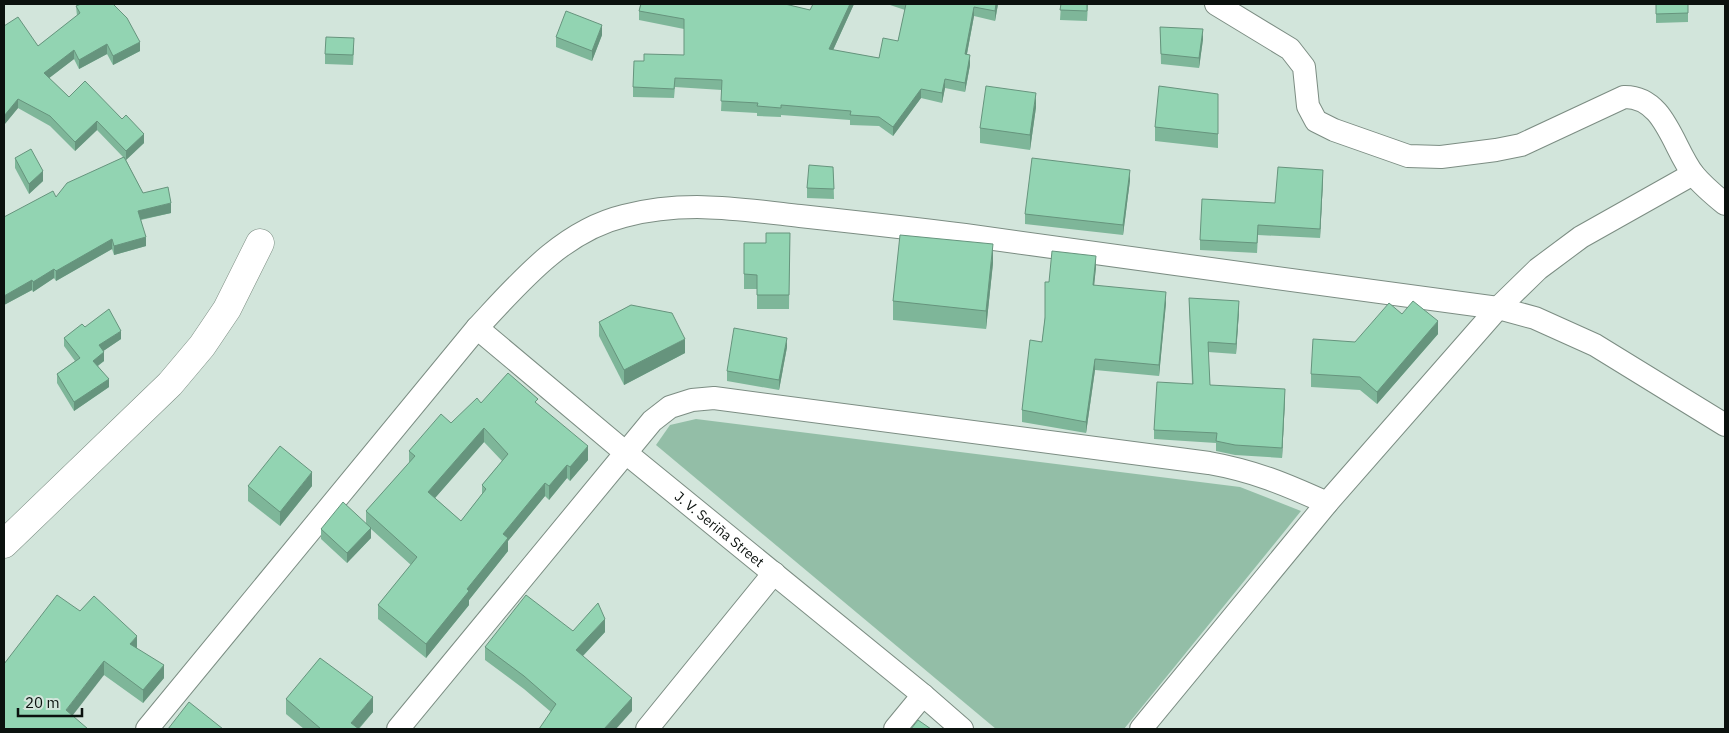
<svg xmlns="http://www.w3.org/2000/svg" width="1729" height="733" font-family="'IBM Plex Sans',sans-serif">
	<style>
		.green { fill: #93bea7 }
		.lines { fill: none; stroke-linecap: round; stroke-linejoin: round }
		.minor-casing { stroke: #7c8d83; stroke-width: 24 }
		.tertiary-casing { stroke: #7c8d83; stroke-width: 29 }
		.minor { stroke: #fff; stroke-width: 22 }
		.tertiary { stroke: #fff; stroke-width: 28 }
		.wall { fill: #7eb699; fill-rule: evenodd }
		.shaded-wall { fill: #66947d }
		.building { fill: #92d4b2; stroke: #66947d; fill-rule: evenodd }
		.labels { text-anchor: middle; stroke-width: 4.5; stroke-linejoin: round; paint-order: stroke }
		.street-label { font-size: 14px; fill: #0b110e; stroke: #d2e5db }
	</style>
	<rect width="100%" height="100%" fill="#d2e5db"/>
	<polygon class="green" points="696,419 1240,487 1301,511 1124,729 996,729 656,445 670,425"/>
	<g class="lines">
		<defs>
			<g id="minor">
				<path d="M1216,4L1290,49L1304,67L1308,106L1316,121L1334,130L1408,156L1441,157L1496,150L1521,145L1624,97C1665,96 1673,149 1694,175C1703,186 1714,195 1725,204"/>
				<path id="s1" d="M477,328L626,453L923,695L962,729"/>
				<path d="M147,729L477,328C519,283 562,231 624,216C685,200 739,209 800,216C855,222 910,228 965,235C1143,260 1320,284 1498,308L1535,318L1595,345L1725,425"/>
				<path d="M398,729L652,421L670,407L692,400L714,398L1209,463C1254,471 1285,484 1327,503"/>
				<polyline points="647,729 774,573"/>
				<polyline points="895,729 923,695"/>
				<polyline points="1141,729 1327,503 1498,308 1538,269 1581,237 1693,174"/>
			</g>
			<polyline id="tertiary" points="4,544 170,384 202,346 227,309 260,243"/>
		</defs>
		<use href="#minor" class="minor-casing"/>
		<use href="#tertiary" class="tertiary-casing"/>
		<use href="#minor" class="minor"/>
		<use href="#tertiary" class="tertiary"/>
	</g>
	<g class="wall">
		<polygon points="75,4 113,4 140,51 113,65 107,54 79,69 74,59 49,78 69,97 144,143 126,160 125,158 143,193 171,213 141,220 146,246 114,255 112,249 56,281 54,278 33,292 32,290 4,305 56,197 123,157 97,130 75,151 50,126 18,108 4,125 4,26 38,46 77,16 76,6 77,6"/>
		<polygon points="616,4 785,4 810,10 854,4 833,50 879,58 898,41 905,10 887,4 998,4 995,21 974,16 967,54 970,65 965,92 945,88 942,103 921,98 893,136 879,126 850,125 850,120 781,115 781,117 757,116 757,113 721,111 722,90 675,87 674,98 633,97 633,87 644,61 684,55 684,29 639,20 639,11 640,5"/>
		<polygon points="1061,4 1088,4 1087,21 1060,20"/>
		<polygon points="1656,4 1702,4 1688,5 1688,22 1656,23"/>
		<polygon points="1160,27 1203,39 1199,68 1161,64"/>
		<polygon points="602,35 592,61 556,47 556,37"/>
		<polygon points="354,48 353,65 325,64 325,54"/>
		<polygon points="1218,94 1218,148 1155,141 1155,127"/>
		<polygon points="1036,107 1030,150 980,143 980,128"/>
		<polygon points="15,158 43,181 29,194 15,168"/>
		<polygon points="833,167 834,199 807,198 807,188"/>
		<polygon points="1130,180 1123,235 1025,224 1025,214"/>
		<polygon points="1323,180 1320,238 1258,235 1257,253 1200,250 1200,240"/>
		<polygon points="790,233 789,309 757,309 757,289 744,289 744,243 766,243"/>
		<polygon points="993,263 986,329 893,320 893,301"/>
		<polygon points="1096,267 1094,285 1166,303 1159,376 1095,370 1086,433 1022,422 1022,410 1042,342 1049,282"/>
		<polygon points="1189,298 1239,311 1236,354 1208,352 1210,385 1285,399 1282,458 1235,455 1216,451 1216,443 1154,439 1154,430 1192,384"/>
		<polygon points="1402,314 1438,334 1377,404 1360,390 1311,387 1311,374 1355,342"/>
		<polygon points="599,322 685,353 624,385 599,336"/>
		<polygon points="85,327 121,339 103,351 104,361 98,366 109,387 74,411 57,383 57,374 75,361 64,346 64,338"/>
		<polygon points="787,347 779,390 727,381 727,371"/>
		<path d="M481,403L538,405L588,460L570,481L567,478L549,500L545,496L508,541V551L469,600V605L426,658L378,619V605L411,565L371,529V538L347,563L321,539V529L366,523V511L409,463V451ZM484,442L502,461L482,485V494L461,521L435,498Z"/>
		<polygon points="248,486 312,486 280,526 248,501"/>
		<polygon points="80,611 137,648 164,678 143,703 104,675 4,729"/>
		<polygon points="573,631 605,632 583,656 632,711 551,712 524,689 485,660 485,647"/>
		<polygon points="286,699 373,712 359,729 304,729 286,714"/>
	</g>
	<g class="shaded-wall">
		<polygon points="850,4 854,4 829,59 829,49"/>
		<polygon points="996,4 998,4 995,21 995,11"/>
		<polygon points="974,7 974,16 965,64 965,54"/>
		<polygon points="602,25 602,35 592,61 592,51"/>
		<polygon points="1203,29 1203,39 1199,68 1199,58"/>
		<polygon points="140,42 140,51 113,65 113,56"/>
		<polygon points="107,44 107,54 79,69 79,60"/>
		<polygon points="74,50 74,59 44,82 44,73"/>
		<polygon points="970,55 970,65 965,92 965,83"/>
		<polygon points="945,79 945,88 942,103 942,93"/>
		<polygon points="921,89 921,98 893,136 893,127"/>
		<polygon points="1036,93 1036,107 1030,150 1030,135"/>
		<polygon points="18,99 18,108 4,125 4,116"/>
		<polygon points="97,121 97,130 75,151 75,142"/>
		<polygon points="144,134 144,143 126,160 126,151"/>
		<polygon points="1130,170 1130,180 1123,235 1123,225"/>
		<polygon points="1323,170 1323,180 1320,238 1320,229"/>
		<polygon points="43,171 43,181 29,194 29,184"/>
		<polygon points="171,203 171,213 138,220 138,211"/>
		<polygon points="146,237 146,246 114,255 114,246"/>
		<polygon points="112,239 112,249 56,281 56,271"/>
		<polygon points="993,244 993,263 986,329 986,311"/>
		<polygon points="1096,256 1096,267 1093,296 1093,285"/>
		<polygon points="54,269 54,278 33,292 33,282"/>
		<polygon points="32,280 32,290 4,305 4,296"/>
		<polygon points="1166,292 1166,303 1159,376 1159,365"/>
		<polygon points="1239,301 1239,311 1236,354 1236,344"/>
		<polygon points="1438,321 1438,334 1377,404 1377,392"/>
		<polygon points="121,331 121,339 99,354 99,345"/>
		<polygon points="787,338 787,347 779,390 779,380"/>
		<polygon points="685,339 685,353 624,385 624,370"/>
		<polygon points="104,352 104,361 93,369 93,361"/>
		<polygon points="1095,359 1095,370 1086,433 1086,422"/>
		<polygon points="109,379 109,387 74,411 74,402"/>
		<polygon points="1285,389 1285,399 1282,458 1282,448"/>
		<polygon points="484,428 484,442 428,506 428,492"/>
		<polygon points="588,446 588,460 570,481 570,467"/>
		<polygon points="567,465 567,478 549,500 549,486"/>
		<polygon points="312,472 312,486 280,526 280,512"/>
		<polygon points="545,483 545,496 508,541 508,551 469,600 469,605 426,658 426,644 467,589 503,534"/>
		<polygon points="371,528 371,538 347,563 347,553"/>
		<polygon points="605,619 605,632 576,663 576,650"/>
		<polygon points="137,636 137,650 130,644"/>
		<polygon points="104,661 104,675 66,724 66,710"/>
		<polygon points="164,665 164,678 143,703 143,690"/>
		<polygon points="373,697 373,712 358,729 351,723"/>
		<polygon points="632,698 632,711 616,729 604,729"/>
	</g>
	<g class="building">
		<polygon points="81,4 113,4 127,18 140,42 113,56 107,44 79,60 74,50 44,73 69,97 85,81 122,119 126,115 144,134 126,151 97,121 75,142 50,116 18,99 4,116 4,26 18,17 38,46 80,13 76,6"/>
		<polygon points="641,4 785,4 810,10 813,4 850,4 829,49 879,58 883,38 898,41 906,4 996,4 995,11 974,7 965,54 970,55 965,83 945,79 942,93 921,89 893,127 879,117 850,115 851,111 781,105 781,108 757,106 758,103 721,101 722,80 675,78 674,89 633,87 634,61 644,61 644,54 684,55 684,19 639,11"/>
		<polygon points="1061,4 1087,4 1087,11 1060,10"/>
		<polygon points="1656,4 1688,4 1688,13 1656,14"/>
		<polygon points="566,11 602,25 592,51 556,37"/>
		<polygon points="1160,27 1203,29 1199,58 1161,54"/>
		<polygon points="326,37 354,38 353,55 325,54"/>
		<polygon points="986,86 1036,93 1030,135 980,128"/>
		<polygon points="1159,86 1218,94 1218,134 1155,127"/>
		<polygon points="31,149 43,171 29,184 15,158"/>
		<polygon points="124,157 143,193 168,187 171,203 138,211 146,237 114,246 112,239 56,271 54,269 33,282 32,280 4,296 4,217 53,191 56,197 67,183"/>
		<polygon points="1032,158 1130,170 1123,225 1025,214"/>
		<polygon points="809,165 833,167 834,189 807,188"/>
		<polygon points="1278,167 1323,170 1320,229 1258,225 1257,243 1200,240 1202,199 1275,203"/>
		<polygon points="766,233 790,233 789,295 757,295 757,275 744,274 744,243 766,243"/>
		<polygon points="900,235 993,244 986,311 893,301"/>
		<polygon points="1052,251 1096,256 1093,285 1166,292 1159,365 1095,359 1086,422 1022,410 1030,340 1042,342 1045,318 1045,282 1049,282"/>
		<polygon points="1189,298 1239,301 1236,344 1208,342 1210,385 1285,389 1282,448 1235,445 1216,441 1217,433 1154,430 1157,382 1193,384"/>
		<polygon points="1413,301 1438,321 1377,392 1360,377 1311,374 1313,339 1355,342 1389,303 1402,314"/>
		<polygon points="631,305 672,313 685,339 624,370 599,322"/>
		<polygon points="109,309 121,331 99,345 104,352 93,361 109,379 74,402 57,374 80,358 64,338 82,324 85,327"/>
		<polygon points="734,328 787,338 779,380 727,371"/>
		<path d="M508,373L538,399L535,402L588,446L570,467L567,465L549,486L545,483L503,534L508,538L467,589L469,591L426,644L378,605L417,557L366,511L415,456L409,451L441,414L451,423L477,398L481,403ZM484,428L508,454L482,485L486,489L461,521L428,492Z"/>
		<polygon points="280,446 312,472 280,512 248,486"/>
		<polygon points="343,502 371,528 347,553 321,529"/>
		<polygon points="57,595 80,611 94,596 137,636 130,644 164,665 143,690 104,661 66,710 88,729 4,729 4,664"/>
		<polygon points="526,595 573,631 598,603 605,619 576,650 632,698 604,729 539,729 556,704 524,676 485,647"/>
		<polygon points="320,658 373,697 351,723 359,729 321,729 286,699"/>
		<polygon points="189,702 223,729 168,729"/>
		<polygon points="918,720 931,729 911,729"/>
	</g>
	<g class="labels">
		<g class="street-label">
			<text dy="5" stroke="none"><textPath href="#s1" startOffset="315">J. V. Seriña Street</textPath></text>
		</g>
	</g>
	<rect width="1729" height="733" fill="none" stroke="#0b110e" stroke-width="10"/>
	<path d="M18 708v8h64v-8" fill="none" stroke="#0b110e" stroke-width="2.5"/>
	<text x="25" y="708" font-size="15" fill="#0b110e" stroke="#d2e5db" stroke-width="4" paint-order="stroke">20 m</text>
</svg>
